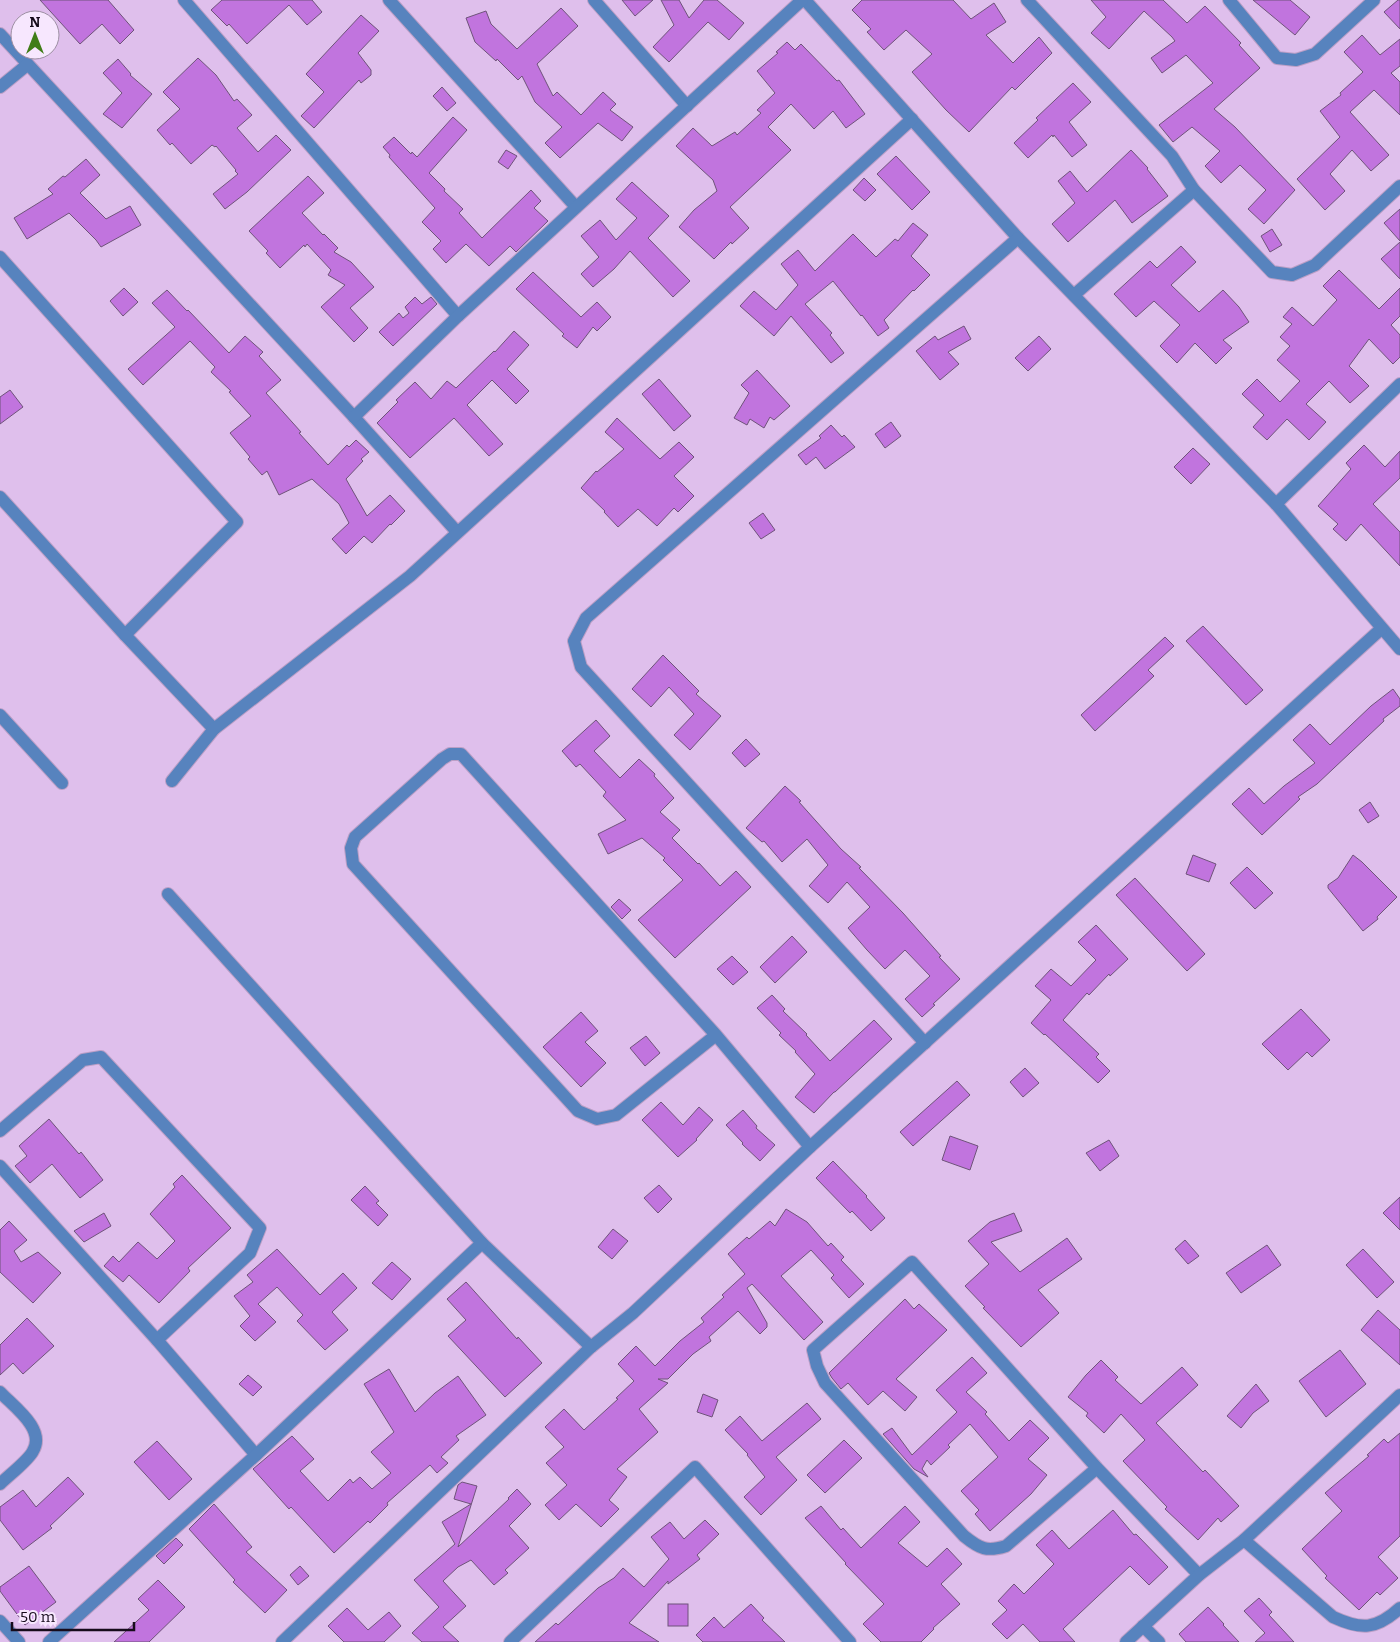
<svg xmlns="http://www.w3.org/2000/svg" width="1400" height="1642" font-family="Bitter,serif">
	<style>
		.building { fill: #c174de; stroke: #6f537a }
		.lines { fill: none; stroke-linecap: round; stroke-linejoin: round }
		.minor-casing { stroke: #bb9fc6; stroke-width: 14 }
		.minor { stroke: #5783be; stroke-width: 12 }
	</style>
	<rect width="100%" height="100%" fill="#dfbfec"/>
	<g class="building">
		<polygon points="40,0 108,0 134,30 120,44 102,24 80,44"/>
		<polygon points="222,0 312,0 322,12 307,25 289,5 247,44 229,24 227,26 211,10"/>
		<polygon points="622,0 653,0 635,16"/>
		<polygon points="661,0 679,0 689,18 704,0 717,0 744,23 729,40 708,22 669,62 653,47 674,25"/>
		<polygon points="862,0 953,0 971,19 994,3 1006,22 986,35 1013,63 1039,37 1052,53 1015,90 1012,87 969,132 946,110 912,72 932,54 906,30 884,50 867,32 871,29 852,10"/>
		<polygon points="1091,0 1163,0 1187,23 1205,6 1241,43 1239,45 1260,68 1214,109 1235,127 1295,190 1264,224 1248,209 1266,190 1240,165 1221,183 1205,166 1220,151 1192,127 1173,142 1159,125 1213,83 1186,55 1162,73 1151,58 1175,41 1172,37 1144,11 1109,49 1091,33 1106,17"/>
		<polygon points="1253,0 1290,0 1310,17 1295,35"/>
		<polygon points="1398,0 1400,0 1400,29 1384,12"/>
		<polygon points="561,8 578,26 537,64 553,96 557,92 581,115 603,92 616,104 610,110 633,127 622,141 598,123 560,158 545,143 562,127 535,102 522,76 518,80 497,59 496,61 475,42 466,18 486,11 491,24 517,49"/>
		<polygon points="361,15 379,31 358,53 371,70 371,75 361,83 359,80 314,128 301,116 324,92 306,74"/>
		<polygon points="1362,35 1380,55 1400,39 1400,66 1391,73 1400,82 1400,115 1374,90 1350,112 1389,155 1371,171 1352,150 1330,174 1345,191 1325,210 1297,179 1340,137 1320,111 1341,95 1340,93 1363,72 1344,52"/>
		<polygon points="787,42 795,50 801,44 837,81 839,80 865,114 846,128 833,111 814,129 791,104 768,127 791,150 730,207 749,228 732,244 731,242 714,259 679,227 694,210 717,191 713,180 676,146 693,128 712,146 735,132 737,135 761,113 757,110 775,93 757,71 778,53 776,52"/>
		<polygon points="198,58 216,75 234,101 237,99 252,115 237,128 258,152 276,135 291,150 247,192 225,209 213,194 238,174 235,171 236,170 216,146 215,147 212,145 191,164 172,143 170,145 157,130 180,109 163,92"/>
		<polygon points="118,59 131,74 130,75 152,94 122,128 103,114 122,93 103,73"/>
		<polygon points="1073,83 1091,102 1069,122 1087,145 1072,157 1054,135 1053,137 1052,135 1028,158 1014,143 1038,120 1036,118"/>
		<polygon points="442,87 456,103 447,111 433,96"/>
		<polygon points="453,117 467,130 429,173 445,189 444,191 463,209 459,213 482,238 531,190 541,201 534,208 548,221 516,252 510,246 489,266 466,244 446,263 433,249 441,241 422,222 435,208 389,157 390,155 383,147 394,137 411,154 412,152 417,157"/>
		<polygon points="506,150 517,156 508,169 498,162"/>
		<polygon points="1131,150 1148,168 1147,169 1168,196 1132,223 1115,200 1068,242 1052,224 1075,203 1058,181 1070,171 1087,192"/>
		<polygon points="896,156 930,192 912,210 877,174"/>
		<polygon points="86,159 100,175 80,193 106,219 130,206 141,225 101,247 96,240 69,213 27,239 14,218 53,194 48,189 63,176 65,177"/>
		<polygon points="308,176 324,193 302,213 323,235 324,234 338,248 334,252 351,262 374,287 350,308 368,328 354,342 321,307 345,285 328,275 331,270 307,244 305,247 304,245 280,268 266,253 268,251 249,231"/>
		<polygon points="864,178 876,190 865,201 853,190"/>
		<polygon points="632,182 669,216 648,238 690,281 673,297 630,251 614,269 593,287 581,274 599,257 581,236 600,220 616,240 637,218 616,199"/>
		<polygon points="1400,209 1400,241 1384,223"/>
		<polygon points="913,223 928,235 911,256 930,275 914,291 913,290 884,320 889,328 878,336 862,315 861,316 833,281 805,304 832,333 830,335 844,353 831,363 791,316 774,336 740,306 754,291 776,310 798,285 781,264 798,250 815,271 853,234 876,257 895,239 898,241"/>
		<polygon points="1272,229 1282,245 1270,252 1261,236"/>
		<polygon points="1400,242 1400,279 1381,259"/>
		<polygon points="1181,246 1196,262 1171,285 1199,312 1223,290 1239,307 1249,322 1223,340 1232,348 1216,364 1195,343 1177,363 1160,346 1180,325 1154,301 1136,317 1114,294 1150,261 1157,268"/>
		<polygon points="1339,270 1379,309 1400,288 1400,316 1391,325 1400,335 1400,357 1393,364 1369,339 1349,366 1369,386 1350,403 1329,381 1306,404 1326,422 1309,440 1287,419 1267,440 1253,427 1264,415 1242,394 1257,379 1280,402 1300,381 1277,360 1290,346 1280,337 1292,324 1283,317 1292,307 1313,326 1337,300 1323,286"/>
		<polygon points="533,272 581,317 597,302 611,317 597,331 593,327 577,348 562,336 564,334 516,289"/>
		<polygon points="124,288 138,302 123,316 110,301"/>
		<polygon points="167,290 187,311 188,310 229,353 245,336 263,352 259,356 281,380 266,393 301,432 299,433 328,465 347,445 349,447 356,440 369,452 361,459 363,461 346,479 367,516 390,495 405,511 391,525 390,524 372,543 364,536 346,554 332,539 349,523 339,504 312,479 279,495 267,471 262,475 248,459 250,457 230,433 251,416 229,392 231,391 211,372 215,367 190,341 143,385 128,369 175,327 152,303"/>
		<polygon points="415,297 422,304 431,297 437,304 393,346 379,332 399,313 403,318 409,313 405,307"/>
		<polygon points="964,326 971,339 948,352 959,364 940,380 916,351 935,336 938,340"/>
		<polygon points="514,331 529,345 507,369 529,391 516,404 492,380 467,405 503,444 489,456 454,418 410,458 377,423 398,402 396,400 415,382 431,399 447,381 456,388 494,351 495,352"/>
		<polygon points="1039,336 1051,349 1028,371 1015,358"/>
		<polygon points="757,370 790,406 774,420 770,417 764,428 750,419 747,425 734,418 749,393 741,385"/>
		<polygon points="659,379 691,416 674,431 642,394"/>
		<polygon points="10,390 23,407 0,424 0,397"/>
		<polygon points="617,418 660,459 679,442 694,457 674,476 694,496 678,512 674,508 657,526 638,509 618,527 604,512 605,511 581,488 596,471 597,472 624,449 605,432"/>
		<polygon points="891,422 901,436 885,448 875,434"/>
		<polygon points="831,425 842,437 844,435 855,447 825,469 816,457 806,465 798,455 821,438 819,436"/>
		<polygon points="1364,445 1385,467 1400,451 1400,478 1373,504 1400,532 1400,566 1361,524 1346,541 1333,529 1338,524 1318,506 1351,469 1346,463"/>
		<polygon points="1193,448 1210,464 1191,484 1174,467"/>
		<polygon points="763,513 775,530 761,539 749,523"/>
		<polygon points="1203,626 1263,690 1246,705 1186,641"/>
		<polygon points="1165,637 1174,646 1148,670 1154,676 1095,731 1081,715"/>
		<polygon points="663,655 699,691 696,694 721,716 690,750 674,735 694,714 669,687 651,707 632,689"/>
		<polygon points="1393,689 1400,699 1400,706 1383,719 1384,721 1317,784 1298,797 1300,799 1262,835 1232,804 1249,788 1264,804 1284,786 1315,763 1293,740 1310,724 1330,745 1371,706"/>
		<polygon points="596,720 610,736 594,751 620,778 639,759 655,774 654,776 674,798 660,812 680,830 672,838 698,864 699,863 720,886 736,871 751,887 675,958 638,920 683,880 663,860 665,858 642,838 608,854 598,834 626,820 603,796 606,792 580,764 576,767 562,751"/>
		<polygon points="746,739 760,754 745,767 732,753"/>
		<polygon points="785,786 801,801 799,802 841,849 861,867 859,868 903,913 941,956 939,957 960,979 933,1004 935,1005 922,1017 905,999 930,976 905,950 885,969 867,950 848,928 870,907 847,882 828,903 809,886 828,865 807,839 782,862 764,841 762,842 746,828"/>
		<polygon points="1370,802 1379,816 1368,823 1359,810"/>
		<polygon points="1193,855 1216,864 1209,882 1186,874"/>
		<polygon points="1353,855 1362,862 1397,897 1377,917 1378,919 1363,931 1328,888 1328,885 1338,878"/>
		<polygon points="1247,867 1273,893 1255,909 1230,883"/>
		<polygon points="1135,878 1205,954 1187,971 1116,895"/>
		<polygon points="619,899 631,910 622,919 611,907"/>
		<polygon points="1096,925 1128,959 1110,976 1109,974 1089,995 1087,993 1063,1020 1099,1054 1096,1057 1110,1071 1098,1083 1045,1034 1044,1035 1031,1023 1051,1000 1035,986 1051,969 1071,986 1096,960 1078,942"/>
		<polygon points="792,936 807,952 775,983 760,967"/>
		<polygon points="732,956 748,972 733,985 717,969"/>
		<polygon points="772,995 785,1009 783,1011 807,1034 806,1035 830,1061 874,1020 892,1039 835,1092 834,1092 814,1113 795,1097 815,1074 795,1052 796,1051 779,1035 781,1033 757,1008"/>
		<polygon points="1301,1009 1330,1040 1312,1057 1307,1052 1288,1070 1262,1044"/>
		<polygon points="581,1012 598,1031 585,1042 606,1063 581,1087 543,1047"/>
		<polygon points="646,1036 660,1053 645,1066 630,1048"/>
		<polygon points="1025,1068 1039,1083 1023,1097 1010,1082"/>
		<polygon points="957,1081 970,1095 913,1146 900,1132"/>
		<polygon points="661,1102 683,1125 699,1107 713,1120 696,1139 697,1140 678,1157 642,1120"/>
		<polygon points="743,1110 757,1126 756,1128 775,1145 760,1161 742,1144 743,1143 726,1125"/>
		<polygon points="49,1119 79,1154 81,1152 103,1180 80,1198 52,1164 30,1183 15,1166 27,1156 19,1146"/>
		<polygon points="950,1136 978,1146 970,1170 942,1160"/>
		<polygon points="1109,1140 1119,1156 1100,1171 1086,1153"/>
		<polygon points="833,1161 867,1196 866,1197 885,1218 871,1231 852,1211 850,1213 816,1178"/>
		<polygon points="182,1175 231,1228 188,1268 190,1271 159,1303 129,1275 123,1282 104,1266 113,1256 119,1262 138,1242 157,1259 175,1241 150,1214 175,1187 173,1184"/>
		<polygon points="659,1185 672,1199 658,1213 644,1198"/>
		<polygon points="365,1186 379,1201 376,1203 388,1215 378,1226 351,1200"/>
		<polygon points="1400,1197 1400,1230 1383,1213"/>
		<polygon points="786,1209 807,1222 828,1246 831,1243 844,1257 841,1260 864,1284 849,1298 831,1278 834,1275 811,1250 781,1276 823,1322 804,1340 752,1284 747,1288 767,1323 767,1327 760,1334 738,1311 709,1337 711,1341 693,1354 668,1379 658,1379 668,1383 639,1409 658,1432 617,1469 627,1477 609,1500 619,1509 601,1527 576,1504 559,1520 545,1505 567,1485 546,1463 564,1447 545,1427 564,1409 584,1430 618,1399 616,1398 634,1381 618,1364 636,1346 655,1366 680,1341 704,1322 701,1318 724,1297 722,1295 745,1274 728,1254 747,1237 749,1239 770,1221 775,1226"/>
		<polygon points="104,1213 111,1226 84,1242 74,1231"/>
		<polygon points="1014,1213 1022,1231 991,1242 1020,1272 1067,1238 1082,1259 1038,1290 1059,1313 1021,1347 983,1308 985,1307 965,1286 989,1264 968,1241 990,1222"/>
		<polygon points="9,1221 27,1240 14,1251 21,1262 38,1252 61,1273 33,1303 0,1272 0,1230"/>
		<polygon points="613,1229 628,1241 612,1259 598,1247"/>
		<polygon points="1185,1240 1199,1256 1188,1264 1175,1249"/>
		<polygon points="1267,1245 1281,1265 1241,1293 1226,1273"/>
		<polygon points="277,1249 320,1295 343,1273 357,1288 332,1312 348,1330 325,1350 297,1321 303,1315 277,1287 258,1304 276,1322 255,1341 240,1326 250,1316 234,1296 253,1282 247,1275"/>
		<polygon points="1363,1249 1394,1282 1377,1298 1346,1265"/>
		<polygon points="392,1262 411,1279 392,1300 372,1283"/>
		<polygon points="466,1282 517,1339 518,1337 542,1363 505,1397 448,1336 466,1320 447,1299"/>
		<polygon points="905,1299 914,1309 919,1304 947,1330 896,1379 917,1397 905,1411 883,1391 868,1405 848,1383 841,1389 832,1378 829,1373"/>
		<polygon points="1378,1310 1400,1330 1400,1365 1361,1330"/>
		<polygon points="27,1318 54,1346 23,1374 13,1363 0,1375 0,1345"/>
		<polygon points="1340,1350 1366,1384 1326,1417 1299,1381"/>
		<polygon points="972,1357 987,1373 966,1392 987,1412 985,1414 1009,1441 1030,1420 1049,1438 1028,1459 1047,1475 1031,1494 990,1531 975,1514 979,1510 961,1491 998,1457 970,1424 948,1445 950,1447 931,1465 927,1460 922,1469 928,1477 914,1469 883,1434 892,1428 912,1455 957,1412 936,1390"/>
		<polygon points="1101,1360 1118,1377 1115,1380 1141,1404 1182,1367 1198,1385 1156,1423 1203,1472 1205,1470 1239,1506 1221,1522 1218,1518 1198,1540 1165,1509 1167,1507 1123,1461 1145,1440 1121,1414 1104,1433 1086,1416 1088,1413 1068,1397 1086,1375"/>
		<polygon points="389,1369 415,1412 435,1393 458,1376 486,1415 456,1436 459,1440 441,1457 448,1463 437,1473 430,1465 387,1503 388,1505 370,1523 368,1521 334,1553 291,1507 289,1509 253,1469 292,1436 314,1459 300,1471 328,1501 350,1479 353,1483 360,1477 372,1489 391,1473 371,1452 394,1432 364,1384"/>
		<polygon points="248,1375 262,1387 253,1396 239,1384"/>
		<polygon points="1256,1384 1269,1401 1253,1413 1241,1428 1227,1416"/>
		<polygon points="703,1394 718,1400 712,1417 697,1412"/>
		<polygon points="807,1403 821,1419 776,1457 797,1480 761,1515 744,1497 765,1477 747,1455 748,1454 725,1430 740,1416 762,1441"/>
		<polygon points="1400,1433 1400,1536 1378,1557 1398,1578 1380,1595 1377,1592 1359,1610 1325,1578 1327,1576 1302,1549 1342,1511 1325,1493 1369,1456 1367,1455 1384,1439 1388,1443"/>
		<polygon points="844,1440 862,1458 825,1493 807,1475"/>
		<polygon points="157,1441 192,1479 169,1500 134,1462"/>
		<polygon points="68,1477 84,1494 50,1526 52,1528 23,1550 0,1520 0,1507 23,1490 36,1507"/>
		<polygon points="462,1482 477,1486 458,1547 509,1499 508,1498 517,1489 531,1504 509,1526 529,1548 505,1570 508,1573 494,1585 471,1560 458,1567 443,1581 466,1606 443,1627 459,1642 422,1642 412,1633 439,1607 414,1580 455,1544 442,1522 471,1504 454,1499 458,1485"/>
		<polygon points="214,1504 252,1547 246,1552 287,1590 265,1613 233,1582 235,1580 189,1529"/>
		<polygon points="821,1506 841,1530 843,1528 861,1548 905,1506 920,1522 898,1543 927,1567 947,1548 962,1564 941,1584 960,1604 933,1628 934,1629 921,1642 881,1642 863,1624 884,1604 845,1564 846,1563 805,1518"/>
		<polygon points="1113,1510 1134,1535 1136,1534 1168,1567 1149,1585 1130,1566 1063,1629 1075,1642 1040,1642 1023,1624 1007,1639 992,1624 1007,1610 998,1601 1014,1584 1024,1594 1054,1564 1036,1545 1052,1530 1069,1549"/>
		<polygon points="705,1520 719,1534 697,1555 700,1559 668,1584 668,1581 629,1623 659,1642 535,1642 556,1623 558,1625 598,1588 614,1578 623,1568 644,1587 669,1559 651,1537 670,1522 684,1539"/>
		<polygon points="176,1538 183,1545 164,1564 156,1556"/>
		<polygon points="29,1566 56,1602 25,1625 0,1591 0,1587"/>
		<polygon points="300,1566 309,1576 298,1585 290,1575"/>
		<polygon points="158,1580 185,1607 149,1642 114,1642 149,1610 138,1599"/>
		<polygon points="1259,1598 1272,1612 1269,1615 1294,1642 1255,1642 1265,1633 1244,1611"/>
		<rect x="668" y="1604" width="20" height="22"/>
		<polygon points="751,1604 764,1618 762,1620 785,1642 703,1642 696,1635 714,1617 724,1628"/>
		<polygon points="1208,1607 1224,1624 1223,1625 1239,1642 1186,1642 1179,1634"/>
		<polygon points="347,1608 368,1630 389,1612 401,1626 384,1642 344,1642 328,1626"/>
	</g>
	<g class="lines">
		<defs>
			<g id="minor">
				<polyline points="184,0 458,316"/>
				<polyline points="389,0 576,207"/>
				<polyline points="594,0 687,106"/>
				<polyline points="805,0 1018,238 1276,504 1400,649"/>
				<polyline points="1027,0 1172,156 1194,190 1272,272 1292,275 1315,265 1400,186"/>
				<polyline points="1229,0 1277,58 1296,60 1315,54 1374,0"/>
				<polyline points="0,34 354,417 457,532"/>
				<polyline points="0,87 27,65"/>
				<polyline points="0,257 237,522 125,635"/>
				<polyline points="1074,295 1194,190"/>
				<polyline points="354,417 458,316 802,0"/>
				<polyline points="0,497 125,635 214,729"/>
				<polyline points="1276,504 1400,384"/>
				<polyline points="0,715 62,783"/>
				<polyline points="172,781 214,729 410,576 912,119"/>
				<polyline points="168,894 482,1243 591,1347"/>
				<polyline points="716,1035 616,1115 597,1119 578,1111 353,864 351,848 355,837 442,759 450,754 461,754 716,1035 810,1147"/>
				<polyline points="925,1043 581,667 574,641 586,618 1018,238"/>
				<polyline points="0,1131 83,1060 101,1057 260,1228 250,1253 157,1340"/>
				<polyline points="0,1166 157,1340 256,1455"/>
				<path d="M0,1392C14,1407 46,1429 33,1451C29,1460 8,1476 0,1484"/>
				<path d="M1097,1468L1006,1546C987,1552 980,1549 964,1536L825,1383L817,1366L813,1350L912,1262L1097,1468L1199,1575"/>
				<path d="M1244,1540L1333,1617C1361,1630 1376,1630 1400,1608"/>
				<polyline points="0,1621 19,1642"/>
				<polyline points="1143,1626 1159,1642"/>
				<polyline points="49,1642 256,1455 482,1243"/>
				<polyline points="282,1642 591,1347 633,1313 810,1147 1381,629"/>
				<polyline points="510,1642 695,1467 850,1642"/>
				<polyline points="1126,1642 1199,1575 1244,1540 1400,1395"/>
			</g>
		</defs>
		<use href="#minor" class="minor-casing"/>
		<use href="#minor" class="minor"/>
	</g>
	<g transform="translate(35 35)"><circle r="24" fill="#f7e7fe" stroke="#9d8fa3"/>
	<path d="M0-4L9 19L0 12L-9 19Z" fill="#407d18"/>
	<text y="-8" font-size="14" font-weight="bold" text-anchor="middle" fill="#160b1b">N</text>
	</g>
	<path d="M12 1622v8h122v-8" fill="none" stroke="#160b1b" stroke-width="2.5"/>
	<text x="20" y="1622" font-size="15" fill="#160b1b" stroke="#f7e7fe" stroke-width="4" paint-order="stroke">50 m</text>
</svg>
